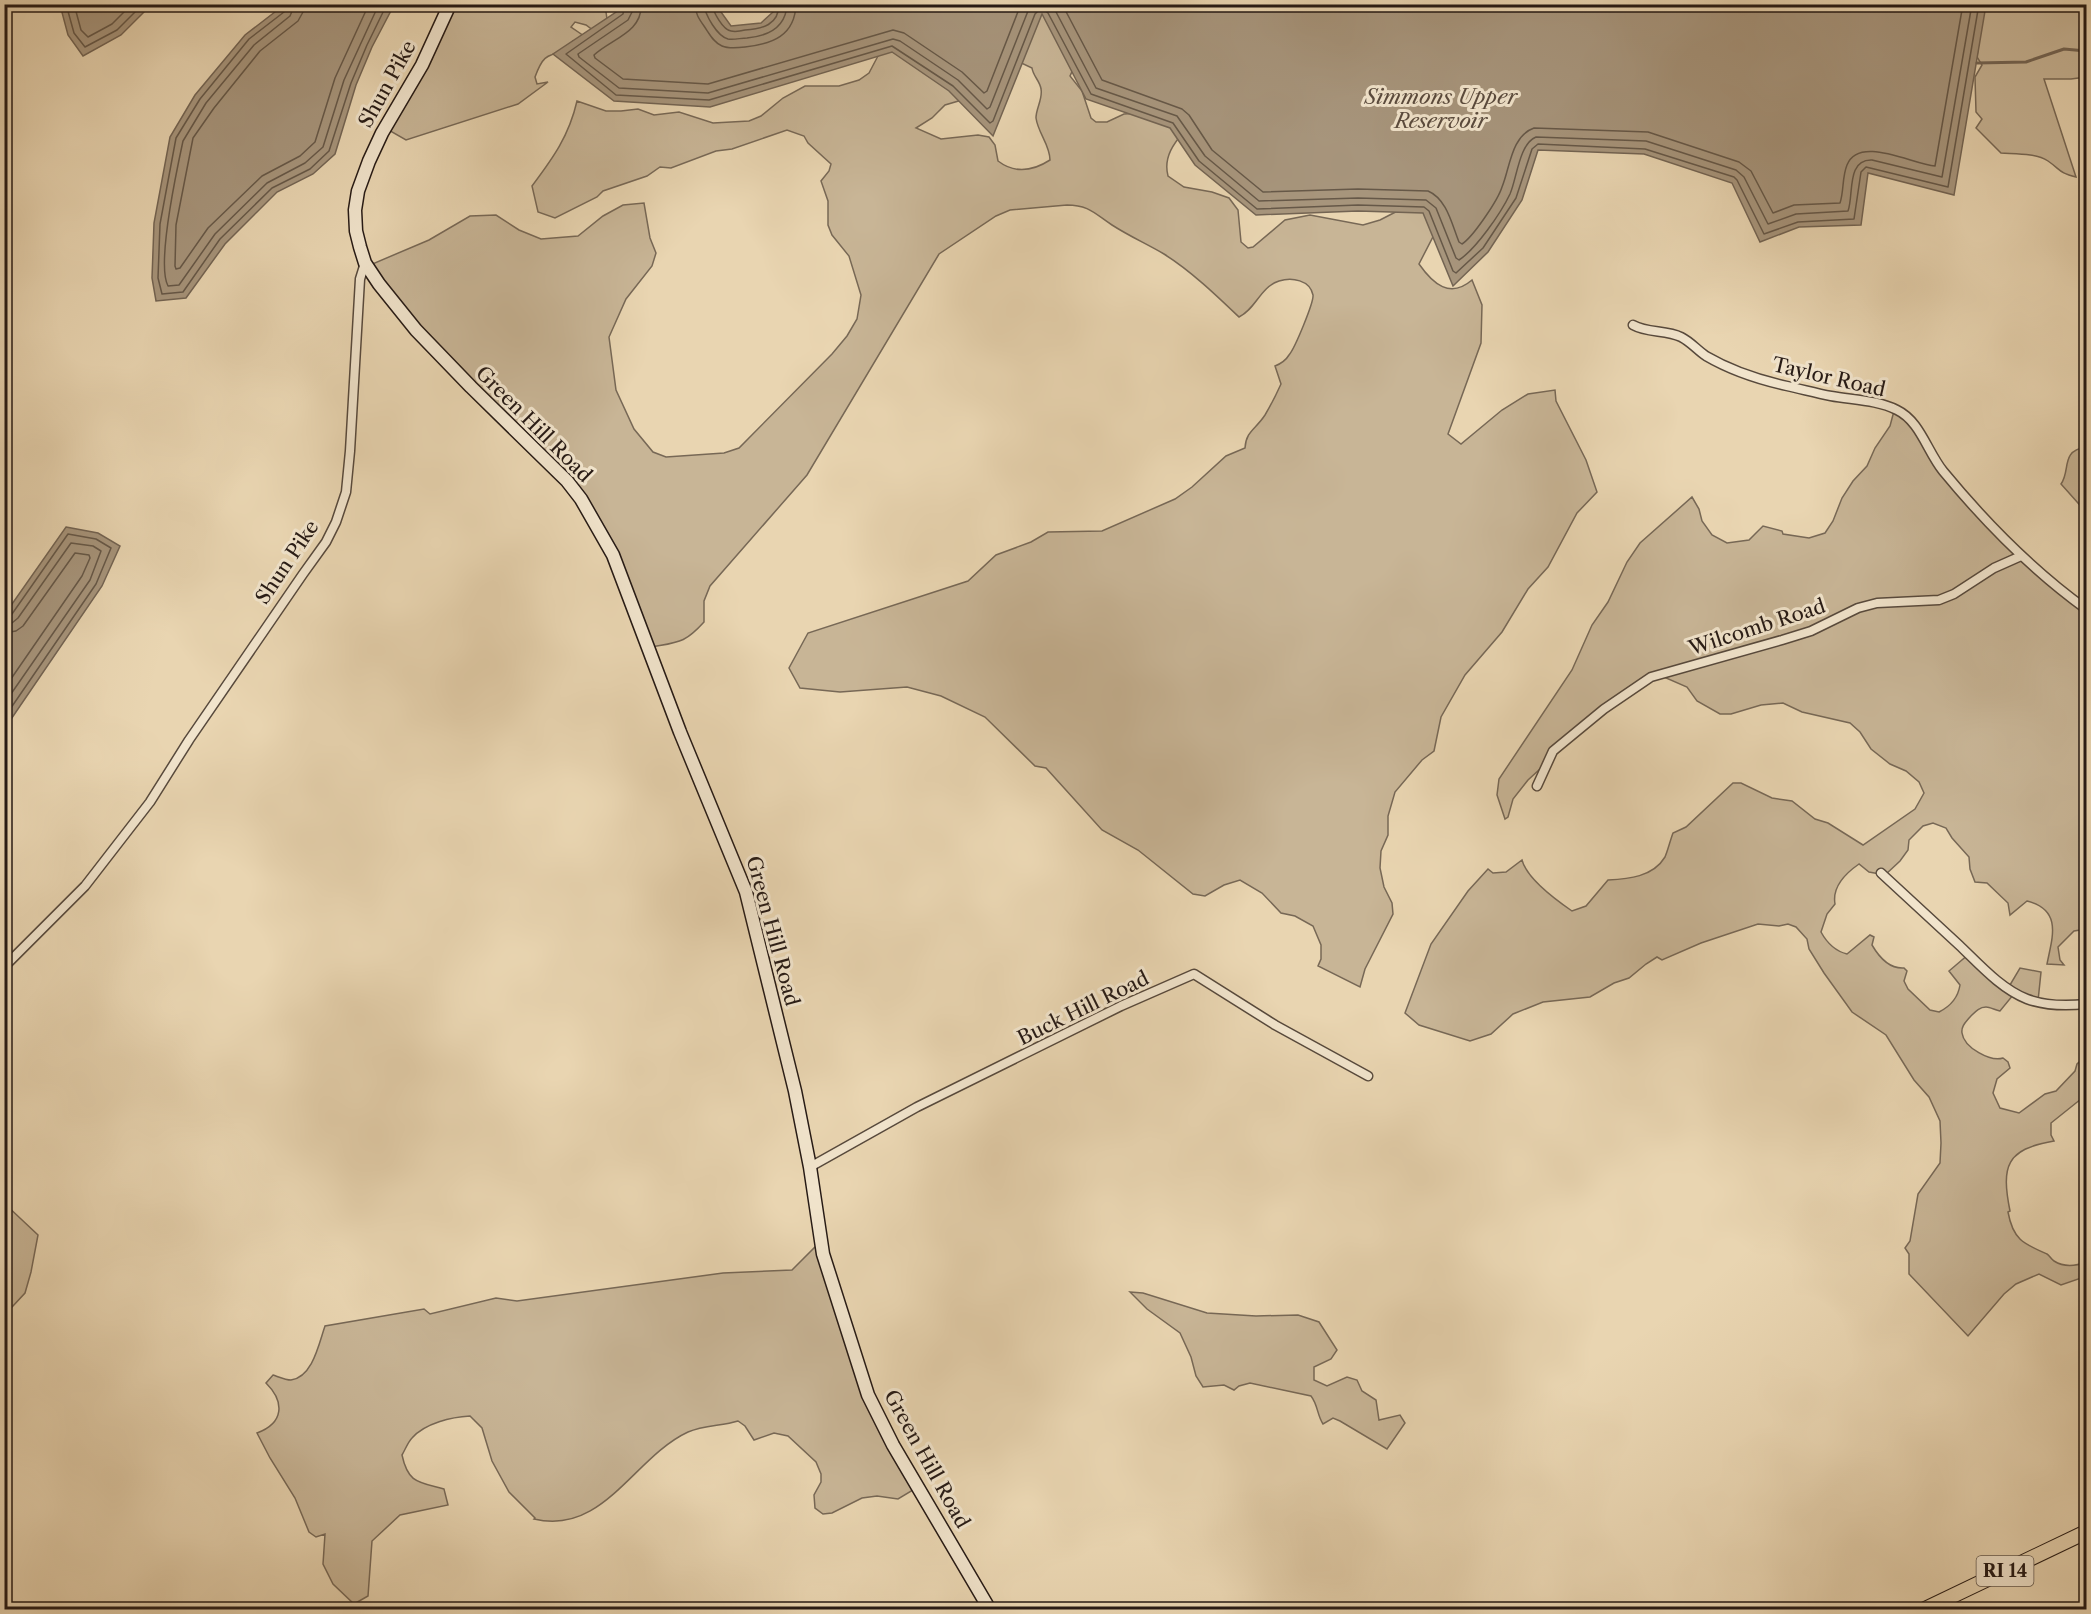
<svg xmlns="http://www.w3.org/2000/svg" width="2091" height="1614" font-family="'Libre Caslon Text',serif">
	<style>
		.green { fill: #c8b596; stroke: #776856; stroke-width: 1.5 }
		.water { fill: #a7957c; stroke: #736453; stroke-width: 1.5 }
		.lines { fill: none; stroke-linecap: round; stroke-linejoin: round }
		.shore { stroke: #665848; stroke-width: 1.5 }
		.stream { stroke: #736453; stroke-width: 3 }
		.street-casing { stroke: #57493c; stroke-width: 11 }
		.secondary-casing { stroke: #261a15; stroke-width: 15 }
		.primary-casing { stroke: #261a15; stroke-width: 16 }
		.street { stroke: #f1e4cc; stroke-width: 8 }
		.secondary { stroke: #f1e4cc; stroke-width: 12 }
		.primary { stroke: #e9d5b1; stroke-width: 14 }
		.labels { text-anchor: middle; stroke-width: 6; stroke-linejoin: round; paint-order: stroke }
		.shield { fill: #f1e4cc; stroke: #63574c; stroke-width: 1.5 }
		.shield-label { font-size: 18px; font-weight: bold; fill: #261a15 }
		.street-label { font-size: 20px; fill: #261a15; stroke: #f1e4cc }
		.water-label { font-size: 21px; font-style: italic; fill: #5a4b3e; stroke: #f1e4cc }
	</style>
	<rect width="100%" height="100%" fill="#e9d5b1"/>
	<filter id="stains"><feTurbulence type="fractalNoise" baseFrequency=".00333" numOctaves="4"/><feColorMatrix values="0 0 0 0 .2 0 0 0 0 .09 0 0 0 0 .02 0 0 0 .5 -.17"/></filter>
	<radialGradient id="worn" r=".72"><stop offset=".6" stop-color="#630" stop-opacity="0"/><stop offset="1" stop-color="#630" stop-opacity=".3"/></radialGradient>
	<g class="green">
		<path d="M450,5H605L607,19L618,49L586,25L575,22L571,27L587,38L580,45L573,41L565,51C545,55 542,58 535,77L537,84L548,82L518,104L406,140L385,128Z"/>
		<path d="M1983,5H2086V77L2071,79H2044L2076,177C2059,173 2061,170 2048,161C2036,153 2015,154 2001,153L1976,128L1982,119L1976,112L1975,77L1982,65L1977,57Z"/>
		<path d="M1057,7L1079,57L1070,76L1082,91L1091,118L1096,122H1107L1124,114L1141,113L1186,129C1174,143 1163,157 1168,176L1184,187L1212,192L1229,198L1238,210L1241,242L1248,248L1253,247L1285,220L1310,215L1363,225L1380,220L1417,201L1439,225L1419,264C1433,284 1450,299 1472,280L1482,305L1481,343L1448,434L1461,444L1502,410L1528,394L1555,390L1556,401L1586,460L1597,492L1577,513L1548,567L1528,589L1502,632L1465,675L1441,717L1434,751L1422,760L1395,792L1388,816V835L1381,851L1380,868L1384,887L1392,903L1393,914L1365,969L1360,987L1318,966L1321,959V945L1313,926L1295,916L1281,913L1262,893L1240,880L1224,885L1205,896L1193,894L1138,850L1102,830L1046,768L1035,766L985,717L941,696L907,687L840,692L800,688L789,668L808,633L968,581L996,555L1031,542L1048,532L1102,531L1175,499L1192,487L1226,456L1245,448C1246,431 1256,429 1265,415C1271,405 1276,395 1281,384L1275,366C1280,364 1286,360 1289,355C1295,348 1314,302 1313,295C1310,280 1292,277 1279,281C1260,287 1256,309 1239,317C1216,295 1191,271 1164,254C1147,244 1129,236 1112,225C1095,214 1089,205 1067,205L1010,210L996,216L939,254L807,475L710,586L704,601V622C685,643 679,642 652,647L582,499L421,335L370,265L429,240L470,216L496,215L519,230L541,239L578,236L603,216L623,205L644,203L650,238L656,253L652,266L626,299L609,337L616,390L634,429L653,452L666,457L724,453L739,448L832,354L847,336L857,319L861,295L849,256L832,235L828,225V201L821,181L829,171L831,164L808,143L804,136L787,130L732,149L716,151L671,168L660,167L647,176L603,191L597,197L555,218L538,212L532,186C553,158 569,136 577,101L606,111H621L638,109L654,115L679,112L713,123L749,121L761,116L783,98L805,86H839L859,80L869,73L879,54L896,48L979,95L945,105L932,118L916,128L941,139L978,135L989,137L995,145L998,161C1015,174 1033,171 1050,160C1050,145 1038,133 1036,118C1036,108 1043,99 1041,89C1040,81 1033,76 1032,68L1017,61L1041,14Z"/>
		<path d="M1894,411L1907,414L1932,457L1987,520L2086,608V929L2074,931L2058,947L2060,960L2064,965L2047,964C2052,938 2063,910 2027,901L2010,915L2008,903L1987,883L1975,882L1970,869L1969,857L1952,838L1946,828L1933,823L1923,826L1909,840L1908,850L1900,861L1885,875L1869,872L1859,864C1846,873 1832,887 1835,904L1827,914L1821,932C1827,943 1835,951 1847,954L1870,935L1874,937L1872,945C1879,957 1890,969 1904,968L1907,971L1904,981L1908,989L1930,1010L1939,1012C1951,1006 1958,998 1960,985L1949,971L1969,954L1993,976L2010,985L2020,968L2041,972L2038,1001L2013,995L2000,1011C1995,1010 1990,1007 1986,1007C1979,1007 1975,1012 1970,1017C1966,1022 1961,1026 1962,1033C1964,1048 1991,1062 2003,1058L2008,1062L2010,1068L1997,1079L1993,1093L2000,1108L2019,1113L2045,1094L2056,1091L2075,1071L2077,1064L2086,1056V1095L2051,1123V1135L2054,1141C2006,1149 2001,1166 2010,1211L2008,1212C2013,1240 2024,1244 2047,1254C2049,1255 2052,1260 2054,1261C2065,1268 2076,1266 2086,1262V1281L2081,1278L2061,1285L2039,1274L2016,1284L2004,1294L1968,1336L1909,1274V1254L1905,1248L1910,1241L1918,1194L1940,1163L1941,1143L1940,1121L1929,1097L1914,1080L1886,1035L1852,1012L1824,973L1809,949L1807,939L1796,927L1788,924L1779,926L1758,924L1701,943L1662,960L1657,957L1646,964L1629,978L1614,983L1590,997L1543,1002L1513,1014L1491,1034L1470,1041L1419,1025L1405,1013L1431,944L1468,891L1488,869L1493,873L1506,872L1522,860C1527,879 1556,900 1572,911L1586,906L1608,880C1628,879 1653,877 1665,857C1668,850 1670,841 1673,833L1686,827L1733,783H1741L1772,798L1792,801L1815,819L1828,823L1863,845L1915,809L1924,793L1919,782L1906,771L1890,764L1871,749L1860,732L1850,723L1802,712L1783,703L1761,705L1731,714H1720L1697,701L1687,687L1664,677L1641,681L1563,748L1528,780L1513,799L1508,817L1505,819L1497,795L1499,779L1572,670L1592,625L1608,602L1627,562L1640,543L1692,497L1699,509L1702,521L1712,535L1727,543L1749,540L1763,526L1782,531L1783,534L1809,538L1825,533L1833,521L1842,498L1853,481L1867,466L1875,448L1890,426Z"/>
		<path d="M2086,447V512L2061,484C2071,470 2060,451 2086,447Z"/>
		<polygon points="4,1203 38,1235 31,1272 25,1293 12,1307 5,1308"/>
		<path d="M819,1243L861,1374L918,1487L898,1499L877,1496L862,1498L832,1513L823,1514L815,1508L814,1495L821,1482V1474L816,1462L788,1436L774,1433L754,1440L745,1426L738,1421C722,1426 704,1425 688,1432C634,1457 603,1536 534,1519L535,1518L509,1492L492,1461L482,1428L470,1416C452,1417 425,1423 412,1438C408,1442 405,1450 402,1455C408,1483 418,1482 444,1489L448,1505L400,1515L372,1541L368,1596L354,1604L333,1584L323,1564L325,1534L316,1537L309,1532L295,1498L270,1458L257,1433C284,1423 285,1402 266,1383L273,1375C279,1377 286,1380 291,1380C313,1377 319,1343 325,1326L424,1309L430,1314L496,1298L517,1301L723,1273L792,1270Z"/>
		<path d="M1130,1292L1143,1293L1207,1313L1256,1316L1298,1315L1319,1322L1337,1350L1331,1359L1314,1367V1380L1327,1386L1347,1377L1357,1380L1362,1391L1376,1400L1379,1420L1400,1415L1405,1423L1387,1449L1340,1421L1333,1418L1323,1424C1317,1415 1318,1405 1311,1396L1250,1383L1239,1386L1234,1390L1224,1385L1203,1387L1196,1376L1191,1357L1180,1333L1147,1309Z"/>
	</g>
	<g class="water">
		<polygon points="619,4 716,5 731,26 761,23 773,12 773,4 1986,5 1954,195 1868,173 1861,225 1799,227 1760,242 1732,183 1644,154 1538,150 1522,200 1488,252 1453,286 1423,213 1358,211 1256,215 1195,165 1170,128 1086,99 1042,14 993,136 949,91 892,52 710,107 614,101 553,54 619,10"/>
		<polygon points="60,5 60,4 151,5 121,35 83,56 68,35"/>
		<polygon points="284,5 394,5 372,47 356,85 335,154 313,174 277,192 225,244 186,298 156,301 152,278 154,223 170,137 195,95 245,35"/>
		<polygon points="66,527 98,533 120,546 102,586 5,728 5,614"/>
	</g>
	<g class="lines">
		<g class="shore">
			<polyline points="66,4 74,33 85,47 117,30 143,4"/>
			<polyline points="74,4 81,30 88,37 112,24 132,4"/>
			<polyline points="287,4 284,12 249,39 200,99 176,138 160,224 158,278 162,294 183,292 220,239 272,188 310,169 329,151 351,83 367,45 387,4"/>
			<path d="M295,4L290,16L254,45L206,103L183,141C177,169 156,264 168,286L179,285L215,234L267,183L305,163L323,147L344,80L379,4"/>
			<polyline points="304,4 303,12 298,21 260,51 214,108 193,138 176,225 175,266 176,269 180,268 208,228 262,176 300,156 315,142 335,78 369,4"/>
			<polyline points="625,4 623,14 566,54 616,95 709,100 892,46 953,86 990,123 993,121 1035,14 1039,10 1044,10 1048,13 1091,94 1173,123 1199,161 1257,209 1358,205 1424,207 1429,211 1453,271 1456,273 1483,248 1516,198 1532,149 1538,144 1645,149 1734,177 1737,180 1764,234 1798,222 1854,219 1861,172 1866,167 1948,187 1979,4"/>
			<polyline points="632,4 632,12 628,20 578,54 579,57 619,88 708,93 893,39 900,41 958,80 987,109 990,107 1028,11 1033,4"/>
			<path d="M641,4C643,32 611,39 594,55L595,58L623,79L708,84L893,30L904,33L962,72L984,93L987,91L1021,4"/>
			<path d="M695,4C695,13 699,19 704,26C709,33 713,42 722,46C729,49 737,48 745,47C772,44 795,36 796,4"/>
			<path d="M704,4C705,15 717,36 728,39C734,40 741,38 747,38C768,36 786,28 787,4"/>
			<path d="M712,4C713,12 723,30 731,31C735,32 741,31 745,30C762,29 779,25 779,4"/>
			<path d="M1050,4L1055,10L1096,88L1177,116L1205,156L1259,201L1358,198L1426,200L1436,208L1456,258L1459,260C1476,249 1501,213 1510,194C1517,178 1519,144 1536,137L1646,141L1736,170L1744,177L1768,224L1796,214L1848,211C1854,195 1846,159 1872,160L1942,177L1972,4"/>
			<path d="M1062,4L1102,80L1182,109L1189,115L1212,150L1263,192L1358,189L1428,191C1447,199 1452,225 1459,242L1462,244C1473,237 1498,200 1502,187C1510,168 1511,136 1534,128L1648,132L1739,162L1751,171L1773,213L1794,205L1840,203C1844,191 1842,177 1847,165C1859,135 1912,164 1935,166L1963,4"/>
			<polyline points="4,616 12,614 68,534 96,539 111,548 96,584 4,718"/>
			<polyline points="4,624 12,623 18,618 71,543 93,546 101,551 90,580 4,704"/>
			<polyline points="4,633 16,631 23,626 75,553 89,555 90,558 82,576 4,689"/>
		</g>
		<polyline class="stream" points="1977,63 2026,62 2064,49 2086,51"/>
		<defs>
			<g id="street">
				<path d="M1633,325C1647,333 1666,330 1681,337C1691,342 1697,350 1706,356C1730,370 1760,380 1787,386C1801,389 1816,393 1831,396C1853,400 1877,400 1897,410C1920,421 1927,451 1943,471C1985,522 2032,570 2086,609"/>
				<polyline points="1537,786 1553,751 1604,709 1651,677 1782,640 1811,631 1858,608 1877,603 1939,600 1954,594 1994,568 2021,556"/>
				<path d="M1881,873C1907,897 1933,921 1959,945C1979,964 2001,989 2027,999C2046,1006 2067,1006 2086,1004"/>
				<polyline points="4,967 85,886 150,802 189,740 303,574 326,542 336,522 346,492 350,451 360,279 365,263"/>
				<polyline points="810,1167 917,1107 1121,1006 1194,974 1275,1025 1368,1076"/>
			</g>
			<polyline id="secondary" points="450,4 422,65 382,133 369,161 358,191 355,210 356,231 360,247 365,263 379,284 416,330 471,387 567,481 581,499 613,555 680,732 746,892 795,1091 810,1167 823,1254 868,1395 893,1445 990,1610"/>
			<polyline id="primary" points="1923,1610 2086,1532"/>
		</defs>
		<use href="#street" class="street-casing"/>
		<use href="#secondary" class="secondary-casing"/>
		<use href="#primary" class="primary-casing"/>
		<use href="#street" class="street"/>
		<use href="#secondary" class="secondary"/>
		<use href="#primary" class="primary"/>
	</g>
	<g class="labels">
		<rect class="shield" x="1976.5" y="1556" width="57" height="30" rx="4.5"/>
		<g class="shield-label">
			<text x="2005" y="1577">RI 14</text>
		</g>
		<g class="street-label">
			<text transform="translate(387 84) rotate(-61)" y="7">Shun Pike</text>
			<text transform="translate(1829 377) rotate(13)" y="7">Taylor Road</text>
			<text transform="translate(534 424) rotate(45)" y="7">Green Hill Road</text>
			<text transform="translate(287 562) rotate(-56)" y="7">Shun Pike</text>
			<text transform="translate(1757 627) rotate(-18)" y="7">Wilcomb Road</text>
			<text transform="translate(773 931) rotate(75)" y="7">Green Hill Road</text>
			<text transform="translate(1083 1008) rotate(-26)" y="7">Buck Hill Road</text>
			<text transform="translate(927 1459) rotate(61)" y="7">Green Hill Road</text>
		</g>
		<g class="water-label">
			<text x="1441" y="104">Simmons Upper<tspan x="1441" dy="24">Reservoir</tspan></text>
		</g>
	</g>
	<rect width="2091" height="1614" fill="none" stroke="#e9d5b1" stroke-width="24"/>
	<rect x="6" y="6" width="2079" height="1602" fill="none" stroke="#261a15" stroke-width="3"/>
	<rect x="12" y="12" width="2067" height="1590" fill="none" stroke="#261a15" stroke-width="1.5"/>
	<rect width="100%" height="100%" filter="url(#stains)"/>
	<rect width="100%" height="100%" fill="url(#worn)"/>
</svg>
